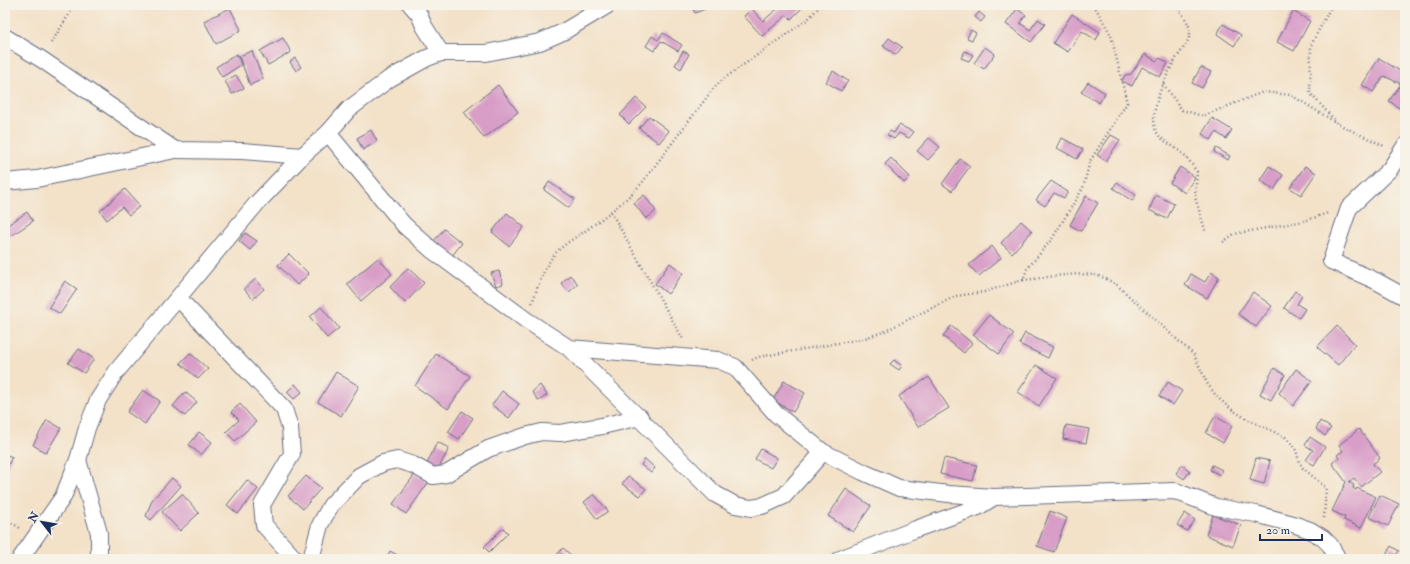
<svg xmlns="http://www.w3.org/2000/svg" width="1410" height="564" font-family="'IM FELL Double Pica',serif">
	<style>
		.building { fill: #d89ec8 }
		.lines { fill: none; stroke-linecap: round; stroke-linejoin: round }
		.street-casing { stroke: #676d83; stroke-width: 18 }
		.path { stroke: #676d83; stroke-width: 2.5; stroke-dasharray: 1 3; stroke-linecap: butt }
		.street { stroke: #fff; stroke-width: 16 }
	</style>
	<rect width="100%" height="100%" fill="#f7f3e8"/>
	<filter id="ink" filterUnits="userSpaceOnUse"><feTurbulence type="fractalNoise" baseFrequency=".025" numOctaves="2"/><feDisplacementMap in="SourceGraphic" scale="8" xChannelSelector="R" yChannelSelector="G"/><feConvolveMatrix kernelMatrix="1 2 1 2 8 2 1 2 1" color-interpolation-filters="sRGB"/></filter>
	<filter id="wash" filterUnits="userSpaceOnUse"><feTurbulence type="fractalNoise" baseFrequency=".012" numOctaves="4" result="noise"/><feDisplacementMap in="SourceGraphic" scale="16" xChannelSelector="R" yChannelSelector="G"/><feGaussianBlur stdDeviation="0.9" result="paint"/><feColorMatrix in="noise" values="0 0 0 0 0 0 0 0 0 0 0 0 0 0 0 0 0 1.4 0 .05"/><feComposite in="paint" operator="in"/></filter>
	<g filter="url(#wash)">
		<rect width="100%" height="100%" fill="#f3e1c8"/>
		<g id="blocks">
			<g class="building">
				<polygon points="691,5 715,5 695,13"/>
				<polygon points="782,5 801,5 803,7 791,19 787,15 762,36 744,16 752,9 763,21"/>
				<polygon points="230,8 241,30 216,44 204,21"/>
				<polygon points="1017,9 1026,15 1020,23 1030,30 1038,19 1045,24 1031,42 1006,24"/>
				<polygon points="1293,11 1310,21 1294,51 1277,42"/>
				<polygon points="979,12 985,17 981,22 975,17"/>
				<polygon points="1072,14 1100,32 1096,40 1082,31 1068,52 1053,43"/>
				<polygon points="1223,24 1241,35 1234,46 1217,34"/>
				<polygon points="971,30 976,33 972,40 967,38"/>
				<polygon points="663,33 682,45 678,51 661,41 654,51 646,46 652,36 658,40"/>
				<polygon points="283,38 291,52 268,65 260,51"/>
				<polygon points="889,38 902,47 896,55 883,46"/>
				<polygon points="985,47 995,54 984,69 974,63"/>
				<polygon points="252,51 263,79 250,85 239,56"/>
				<polygon points="683,51 689,54 681,69 675,65"/>
				<polygon points="965,51 973,55 969,61 961,58"/>
				<polygon points="237,54 241,65 222,77 216,67"/>
				<polygon points="1145,54 1156,61 1160,58 1168,63 1160,77 1142,67 1132,86 1122,81 1125,75 1131,74"/>
				<polygon points="295,58 301,67 296,71 290,62"/>
				<polygon points="1379,58 1405,74 1405,105 1402,110 1389,101 1401,84 1384,76 1373,92 1362,85"/>
				<polygon points="1201,67 1211,72 1202,88 1192,83"/>
				<polygon points="833,71 848,81 841,91 826,82"/>
				<polygon points="236,75 244,88 232,94 225,81"/>
				<polygon points="1088,82 1105,93 1099,103 1081,92"/>
				<polygon points="498,85 518,112 484,138 464,112"/>
				<polygon points="636,98 646,107 629,124 620,115"/>
				<polygon points="649,116 669,131 659,143 639,128"/>
				<polygon points="1212,118 1232,130 1226,139 1216,132 1211,140 1202,134"/>
				<polygon points="899,125 914,132 909,138 899,133 894,139 887,135 890,131 894,133"/>
				<polygon points="371,130 377,141 363,150 357,138"/>
				<polygon points="1111,135 1120,140 1106,161 1097,155"/>
				<polygon points="929,138 940,147 928,160 917,151"/>
				<polygon points="1062,138 1083,149 1077,159 1057,148"/>
				<polygon points="1216,148 1230,156 1228,160 1214,152"/>
				<polygon points="891,158 910,177 904,183 885,164"/>
				<polygon points="960,159 970,166 952,191 942,184"/>
				<polygon points="1269,166 1283,175 1274,190 1260,180"/>
				<polygon points="1305,166 1316,173 1301,195 1290,188"/>
				<polygon points="1180,167 1195,177 1185,193 1170,183"/>
				<polygon points="1051,181 1068,192 1064,198 1054,193 1045,206 1036,200"/>
				<polygon points="549,182 575,199 569,208 544,190"/>
				<polygon points="1117,182 1136,195 1132,201 1113,188"/>
				<polygon points="125,189 140,206 129,215 122,207 107,220 100,211"/>
				<polygon points="644,195 656,211 646,219 634,203"/>
				<polygon points="1156,195 1174,204 1167,219 1149,210"/>
				<polygon points="1086,196 1098,203 1081,231 1070,225"/>
				<polygon points="27,212 33,221 11,236 5,227"/>
				<polygon points="507,213 524,227 509,246 492,232"/>
				<polygon points="1021,221 1032,231 1012,253 1001,243"/>
				<polygon points="444,229 462,243 452,256 434,241"/>
				<polygon points="245,233 257,241 250,250 239,241"/>
				<polygon points="992,246 1001,258 979,276 969,265"/>
				<polygon points="289,254 309,274 297,285 278,265"/>
				<polygon points="378,258 392,274 361,301 347,284"/>
				<polygon points="670,263 683,273 668,294 655,284"/>
				<polygon points="408,268 424,283 405,303 390,287"/>
				<polygon points="499,271 503,284 496,286 491,273"/>
				<polygon points="1211,272 1219,277 1207,298 1185,285 1191,274 1205,282"/>
				<polygon points="570,275 578,284 569,292 561,283"/>
				<polygon points="256,279 264,289 253,299 244,289"/>
				<polygon points="65,281 77,289 60,314 49,307"/>
				<polygon points="1295,291 1302,296 1297,304 1305,309 1299,318 1284,308"/>
				<polygon points="1253,292 1272,306 1256,327 1238,314"/>
				<polygon points="321,307 339,328 327,338 310,317"/>
				<polygon points="989,315 1014,334 999,354 973,335"/>
				<polygon points="951,326 972,343 964,353 943,336"/>
				<polygon points="1337,326 1355,344 1338,365 1317,347"/>
				<polygon points="1025,333 1053,347 1048,358 1019,344"/>
				<polygon points="79,349 94,359 84,373 68,363"/>
				<polygon points="190,353 208,369 198,379 180,363"/>
				<polygon points="436,354 470,376 448,409 415,386"/>
				<polygon points="894,360 902,366 899,370 890,364"/>
				<polygon points="1036,365 1057,378 1039,406 1018,392"/>
				<polygon points="1274,368 1285,375 1271,400 1260,394"/>
				<polygon points="1296,369 1312,381 1293,406 1279,393"/>
				<polygon points="336,372 359,386 341,416 318,402"/>
				<polygon points="929,377 949,408 918,427 899,396"/>
				<polygon points="784,381 805,393 793,412 773,400"/>
				<polygon points="1168,382 1182,391 1173,405 1159,396"/>
				<polygon points="295,384 302,392 294,399 287,392"/>
				<polygon points="540,385 547,395 539,401 532,392"/>
				<polygon points="143,390 160,401 145,424 127,412"/>
				<polygon points="502,391 519,404 509,418 492,405"/>
				<polygon points="185,392 197,402 185,416 173,406"/>
				<polygon points="240,404 256,422 235,441 226,432 239,420 231,412"/>
				<polygon points="462,411 473,418 459,439 448,432"/>
				<polygon points="1215,416 1232,426 1223,443 1206,433"/>
				<polygon points="47,420 61,428 46,453 33,445"/>
				<polygon points="1320,421 1331,428 1325,436 1316,429"/>
				<polygon points="1066,425 1089,429 1086,443 1063,439"/>
				<polygon points="1359,429 1380,458 1373,464 1380,472 1361,487 1354,478 1349,482 1354,485 1353,488 1356,490 1357,488 1376,497 1361,528 1344,520 1345,517 1332,511 1346,482 1332,463 1339,458 1337,455 1343,451 1339,445"/>
				<polygon points="199,432 212,442 201,455 189,445"/>
				<polygon points="1310,437 1325,447 1314,465 1306,460 1313,450 1305,445"/>
				<polygon points="437,442 449,448 438,470 427,464"/>
				<polygon points="761,449 777,458 771,468 755,459"/>
				<polygon points="5,454 12,457 5,472"/>
				<polygon points="944,458 977,465 973,481 940,474"/>
				<polygon points="1256,458 1270,461 1264,484 1250,480"/>
				<polygon points="645,459 655,468 651,473 641,465"/>
				<polygon points="1182,465 1190,471 1184,479 1176,473"/>
				<polygon points="1212,465 1222,470 1220,475 1210,470"/>
				<polygon points="415,474 428,483 406,514 393,504"/>
				<polygon points="306,476 321,488 303,509 288,496"/>
				<polygon points="628,476 646,489 640,496 622,484"/>
				<polygon points="172,478 181,486 151,520 146,516 152,500"/>
				<polygon points="247,480 258,489 238,514 227,505"/>
				<polygon points="846,489 871,506 853,532 828,516"/>
				<polygon points="182,494 199,513 180,531 162,512"/>
				<polygon points="594,494 608,511 597,519 584,502"/>
				<polygon points="1380,495 1399,504 1388,526 1369,517"/>
				<polygon points="1050,511 1067,518 1054,552 1037,546"/>
				<polygon points="1185,513 1195,520 1187,531 1177,525"/>
				<polygon points="1213,515 1241,525 1233,546 1206,535"/>
				<polygon points="503,528 508,533 489,552 484,547"/>
				<polygon points="1391,546 1399,551 1394,559 1384,559"/>
				<polygon points="563,548 575,559 553,559"/>
				<polygon points="390,551 399,556 397,559 386,559"/>
			</g>
		</g>
	</g>
	<g filter="url(#ink)">
		<use href="#blocks" fill-opacity="0" stroke="#676d83" stroke-width="1"/>
		<g class="lines">
			<defs>
				<g id="street">
					<polyline points="411,5 419,14 424,26 441,53"/>
					<polyline points="5,37 41,59 175,150 242,151 302,156"/>
					<polyline points="328,133 404,225 432,250 526,320 569,348 715,494 735,505 751,508 762,506 784,496 823,452"/>
					<polyline points="1405,146 1390,169 1349,208 1331,261 1376,281 1405,297"/>
					<polyline points="5,182 37,179 175,150"/>
					<polyline points="179,299 284,409 290,428 292,454 262,505 264,525 295,559"/>
					<polyline points="569,348 718,360 735,367 776,414 823,452 863,472 899,488 949,494 994,497 1175,491 1216,507 1256,514 1293,524 1310,530 1323,538 1330,545 1338,559"/>
					<polyline points="78,460 99,533 99,559"/>
					<polyline points="20,559 63,497 78,460 87,428 98,400 116,372 257,203 302,156 328,133 349,109 389,79 427,58 441,53 486,53 540,42 563,32 608,5"/>
					<polyline points="311,559 320,525 331,505 359,476 383,463 397,460 413,465 433,476 446,474 488,449 525,436 542,432 560,433 602,426 640,417"/>
					<polyline points="840,559 916,529 978,507 994,497"/>
				</g>
			</defs>
			<use href="#street" class="street-casing"/>
			<g class="path">
				<path d="M1176,5C1181,13 1190,23 1190,32C1190,42 1179,53 1174,62C1165,77 1148,114 1156,131C1161,141 1173,145 1182,153C1188,158 1192,165 1197,172L1195,197L1206,233"/>
				<polyline points="1332,5 1311,45 1310,93 1338,124 1384,146"/>
				<polyline points="51,43 75,5"/>
				<polyline points="1163,84 1182,110 1203,116 1263,92 1291,95 1335,122"/>
				<polyline points="611,212 683,339"/>
				<polyline points="1223,242 1234,234 1304,221 1328,213"/>
				<path d="M1023,280C1046,278 1071,272 1094,275C1102,276 1110,281 1117,285L1194,355L1207,383L1217,397L1231,409L1247,419L1285,437L1290,442L1296,450L1299,461L1303,468L1326,488L1324,518"/>
				<path d="M532,303C538,287 543,269 554,255C563,244 577,237 588,229C608,214 626,201 642,183L713,89L722,80L808,19L821,5"/>
				<polyline points="752,360 758,357 862,339 883,332 956,296 984,292 1023,280 1027,269 1052,239 1083,188 1090,161 1127,103 1111,35 1094,5"/>
				<polyline points="5,519 20,528"/>
			</g>
			<use href="#street" class="street"/>
		</g>
	</g>
	<rect width="1410" height="564" fill="none" stroke="#f7f3e8" stroke-width="20"/>
	<g transform="translate(42 522) rotate(301)" stroke="#f7f3e8" stroke-width="3" paint-order="stroke">
	<path d="M0-3L7 15L0 10L-7 15Z" fill="#1b2f5e"/>
	<text y="-6" font-size="11" font-weight="bold" text-anchor="middle" fill="#1b2f5e">N</text>
	</g>
	<path d="M1260 534v6h62v-6" fill="none" stroke="#1b2f5e" stroke-width="2"/>
	<text x="1266" y="534" font-size="12" fill="#1b2f5e" stroke="#f7f3e8" stroke-width="3" paint-order="stroke">20 m</text>
</svg>
